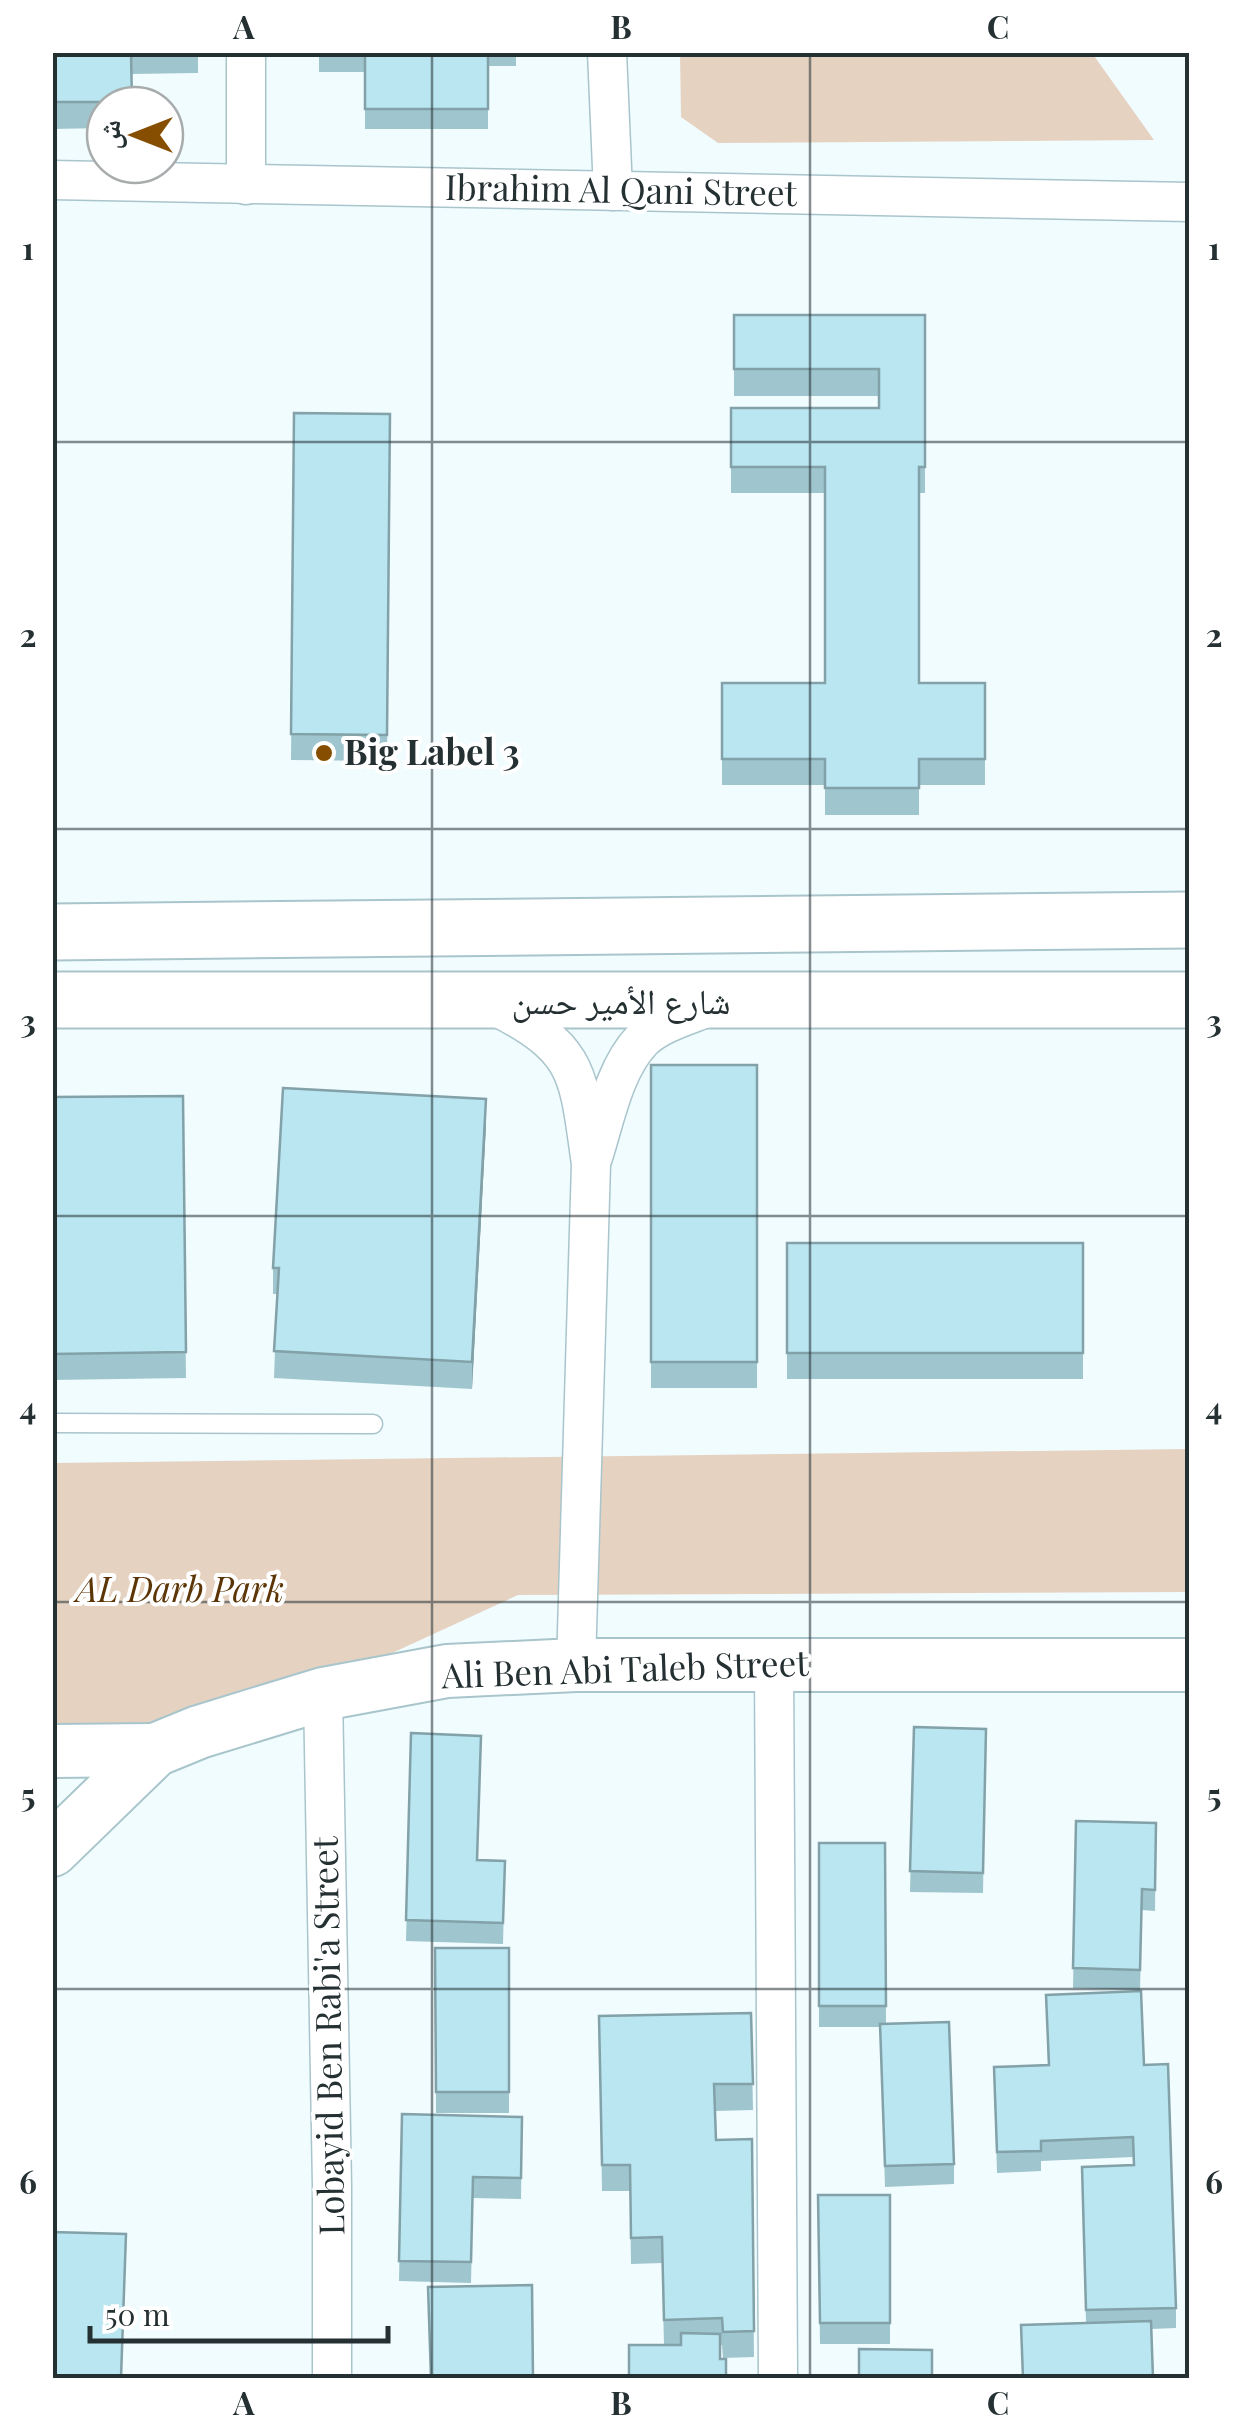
<svg xmlns="http://www.w3.org/2000/svg" width="1242" height="2431" font-family="'Playfair Display','Noto Naskh Arabic',serif">
	<style>
		.green { fill: #e5d2c1 }
		.lines { fill: none; stroke-linecap: round; stroke-linejoin: round }
		.service-casing { stroke: #a9c5cc; stroke-width: 21 }
		.minor-casing { stroke: #a9c5cc; stroke-width: 41 }
		.secondary-casing { stroke: #a9c5cc; stroke-width: 56 }
		.primary-casing { stroke: #a9c5cc; stroke-width: 59 }
		.service { stroke: #fff; stroke-width: 18 }
		.minor { stroke: #fff; stroke-width: 38 }
		.secondary { stroke: #fff; stroke-width: 52 }
		.primary { stroke: #fff; stroke-width: 55 }
		.wall { fill: #9fc6ce }
		.shaded-wall { fill: #82a1a8 }
		.building { fill: #b9e6f0; stroke: #82a1a8; stroke-width: 2.5 }
		.grid { fill: none; stroke: #253033; stroke-width: 2.5; stroke-opacity: 0.55 }
		.poi-dot { fill: #864e00; stroke: #fff; stroke-width: 4 }
		.labels { text-anchor: middle; stroke-width: 8; stroke-linejoin: round; paint-order: stroke }
		.street-label { font-size: 35px; fill: #253033; stroke: #fff }
		.poi-label { font-size: 35px; font-weight: bold; fill: #253033; stroke: #fff; text-anchor: start }
		.park-label { font-size: 35px; font-style: italic; fill: #5b3505; stroke: #fff }
		.neatline { fill: none; stroke: #253033; stroke-width: 4 }
		.grid-label { font-size: 32px; text-anchor: middle; font-weight: bold; fill: #253033 }
	</style>
	<rect width="100%" height="100%" fill="#f1fcff"/>
	<g class="green">
		<polygon points="680,53 1092,53 1154,140 718,143 681,117"/>
		<polygon points="1189,1449 1189,1592 518,1595 390,1654 202,1716 52,1744 52,1463"/>
	</g>
	<g class="lines">
		<defs>
			<polyline id="service" points="52,1423 373,1424"/>
			<g id="minor">
				<polyline points="246,52 246,185"/>
				<polyline points="607,52 613,191"/>
				<polyline points="52,180 1190,202"/>
				<path d="M493,1005C581,1049 578,1073 591,1164L576,1665"/>
				<path d="M593,1157C605,1120 614,1069 642,1040C658,1024 686,1016 706,1008"/>
				<polyline points="774,1665 778,2378"/>
				<polyline points="323,1694 332,2186 332,2378"/>
			</g>
			<g id="secondary">
				<polyline points="52,1751 155,1750"/>
				<polyline points="52,1850 155,1750 199,1732 323,1694 447,1671 576,1665 1190,1665"/>
			</g>
			<g id="primary">
				<polyline points="52,932 1190,920"/>
				<polyline points="52,1000 1190,1000"/>
			</g>
		</defs>
		<use href="#service" class="service-casing"/>
		<use href="#minor" class="minor-casing"/>
		<use href="#secondary" class="secondary-casing"/>
		<use href="#primary" class="primary-casing"/>
		<use href="#service" class="service"/>
		<use href="#minor" class="minor"/>
		<use href="#secondary" class="secondary"/>
		<use href="#primary" class="primary"/>
	</g>
	<g class="wall">
		<polygon points="52,52 198,52 198,73 131,74 132,105 105,105 105,128 52,129"/>
		<polygon points="319,52 516,52 516,66 488,66 488,129 365,129 365,72 319,72"/>
		<polygon points="734,315 925,315 925,493 919,493 919,683 985,683 985,785 919,785 919,815 825,815 825,785 722,785 722,683 825,683 825,493 731,493 731,408 879,408 879,396 734,396"/>
		<polygon points="294,413 390,414 387,761 291,760"/>
		<rect x="651" y="1065" width="106" height="323"/>
		<polygon points="183,1096 186,1378 52,1380 52,1097"/>
		<polygon points="486,1125 472,1389 274,1378 277,1294 273,1294 273,1268"/>
		<rect x="787" y="1243" width="296" height="136"/>
		<polygon points="914,1727 986,1729 983,1893 910,1892"/>
		<polygon points="411,1733 478,1860 505,1861 503,1944 406,1941"/>
		<polygon points="1076,1821 1156,1823 1155,1911 1142,1910 1140,1990 1073,1988"/>
		<polygon points="819,1843 885,1843 886,2024 954,2164 954,2184 885,2187 880,2027 819,2027"/>
		<polygon points="435,1948 509,1948 509,2113 436,2113"/>
		<polygon points="1046,1995 1144,2065 1176,2308 1176,2328 1151,2329 1086,2323 1082,2167 1134,2165 1133,2157 1041,2161 1041,2171 997,2173 994,2067 1048,2065"/>
		<polygon points="751,2013 753,2110 715,2111 716,2140 752,2139 754,2357 723,2358 722,2345 720,2345 720,2359 726,2378 664,2345 662,2263 631,2264 630,2191 602,2191 599,2016"/>
		<polygon points="402,2114 522,2117 521,2199 473,2198 471,2283 399,2281"/>
		<polygon points="818,2195 890,2195 890,2344 820,2344"/>
	</g>
	<polygon class="shaded-wall" points="486,1099 486,1125 472,1389 472,1362"/>
	<g class="building">
		<polygon points="52,52 131,52 132,102 52,102"/>
		<rect x="365" y="52" width="123" height="57"/>
		<polygon points="734,315 925,315 925,467 919,467 919,683 985,683 985,759 919,759 919,788 825,788 825,759 722,759 722,683 825,683 825,467 731,467 731,408 879,408 879,369 734,369"/>
		<polygon points="294,413 390,414 387,735 291,734"/>
		<rect x="651" y="1065" width="106" height="297"/>
		<polygon points="283,1088 486,1099 472,1362 274,1351 279,1268 273,1268"/>
		<polygon points="183,1096 186,1352 52,1354 52,1097"/>
		<rect x="787" y="1243" width="296" height="110"/>
		<polygon points="914,1727 986,1729 983,1873 910,1871"/>
		<polygon points="411,1733 481,1736 477,1860 505,1861 503,1923 406,1920"/>
		<polygon points="1076,1821 1156,1823 1155,1890 1142,1889 1140,1970 1073,1968"/>
		<polygon points="819,1843 885,1843 886,2006 819,2006"/>
		<polygon points="435,1948 509,1948 509,2092 436,2092"/>
		<polygon points="1141,1991 1144,2065 1168,2064 1176,2308 1086,2310 1082,2167 1134,2165 1133,2137 1041,2141 1041,2151 997,2152 994,2067 1049,2065 1046,1995"/>
		<polygon points="751,2013 753,2084 714,2084 716,2140 752,2139 754,2331 723,2332 722,2318 664,2320 662,2237 631,2238 630,2165 602,2165 599,2016"/>
		<polygon points="949,2022 954,2164 885,2166 880,2024"/>
		<polygon points="402,2114 522,2117 521,2178 473,2177 471,2262 399,2261"/>
		<polygon points="818,2195 890,2195 890,2323 820,2323"/>
		<polygon points="52,2232 126,2234 121,2378 52,2378"/>
		<polygon points="532,2285 533,2378 431,2378 428,2287"/>
		<polygon points="1151,2321 1153,2378 1023,2378 1021,2325"/>
		<polygon points="681,2333 720,2334 720,2359 726,2359 726,2378 629,2378 629,2345 681,2345"/>
		<polygon points="859,2349 932,2350 932,2378 859,2378"/>
	</g>
	<path class="grid" d="M432,52V2378M810,52V2378M52,442H1190M52,829H1190M52,1216H1190M52,1602H1190M52,1989H1190"/>
	<circle class="poi-dot" cx="324" cy="753" r="10"/>
	<g class="labels">
		<g class="street-label">
			<text transform="translate(621 191) rotate(1)" y="12">Ibrahim Al Qani Street</text>
			<text x="621" y="1014">شارع الأمير حسن</text>
			<text transform="translate(625 1670) rotate(-2)" y="12">Ali Ben Abi Taleb Street</text>
			<text transform="translate(329 2036) rotate(-91)" y="12">Lobayid Ben Rabi'a Street</text>
		</g>
		<g class="poi-label">
			<text x="344" y="765">Big Label 3</text>
		</g>
		<g class="park-label">
			<text x="180" y="1602">AL Darb Park</text>
		</g>
	</g>
	<rect width="1242" height="2431" fill="none" stroke="#ffffff" stroke-width="110"/>
	<g transform="translate(135 135) rotate(270)"><circle r="48" fill="#ffffff" stroke="#a8acad" stroke-width="2.5"/>
	<path d="M0-8L18 38L0 25L-18 38Z" fill="#864e00"/>
	<text y="-15" font-size="28" font-weight="bold" text-anchor="middle" fill="#253033">ش</text>
	</g>
	<path d="M90 2326v15h298v-15" fill="none" stroke="#253033" stroke-width="5"/>
	<text x="105" y="2326" font-size="30" fill="#253033" stroke="#ffffff" stroke-width="8" paint-order="stroke">50 m</text>
	<rect x="55" y="55" width="1132" height="2321" class="neatline"/>
	<g class="grid-label">
		<text x="244" y="39">A</text>
		<text x="621" y="39">B</text>
		<text x="998" y="39">C</text>
		<text x="28" y="260">1</text>
		<text x="1214" y="260">1</text>
		<text x="28" y="647">2</text>
		<text x="1214" y="647">2</text>
		<text x="28" y="1033">3</text>
		<text x="1214" y="1033">3</text>
		<text x="28" y="1420">4</text>
		<text x="1214" y="1420">4</text>
		<text x="28" y="1807">5</text>
		<text x="1214" y="1807">5</text>
		<text x="28" y="2194">6</text>
		<text x="1214" y="2194">6</text>
		<text x="244" y="2415">A</text>
		<text x="621" y="2415">B</text>
		<text x="998" y="2415">C</text>
	</g>
</svg>
